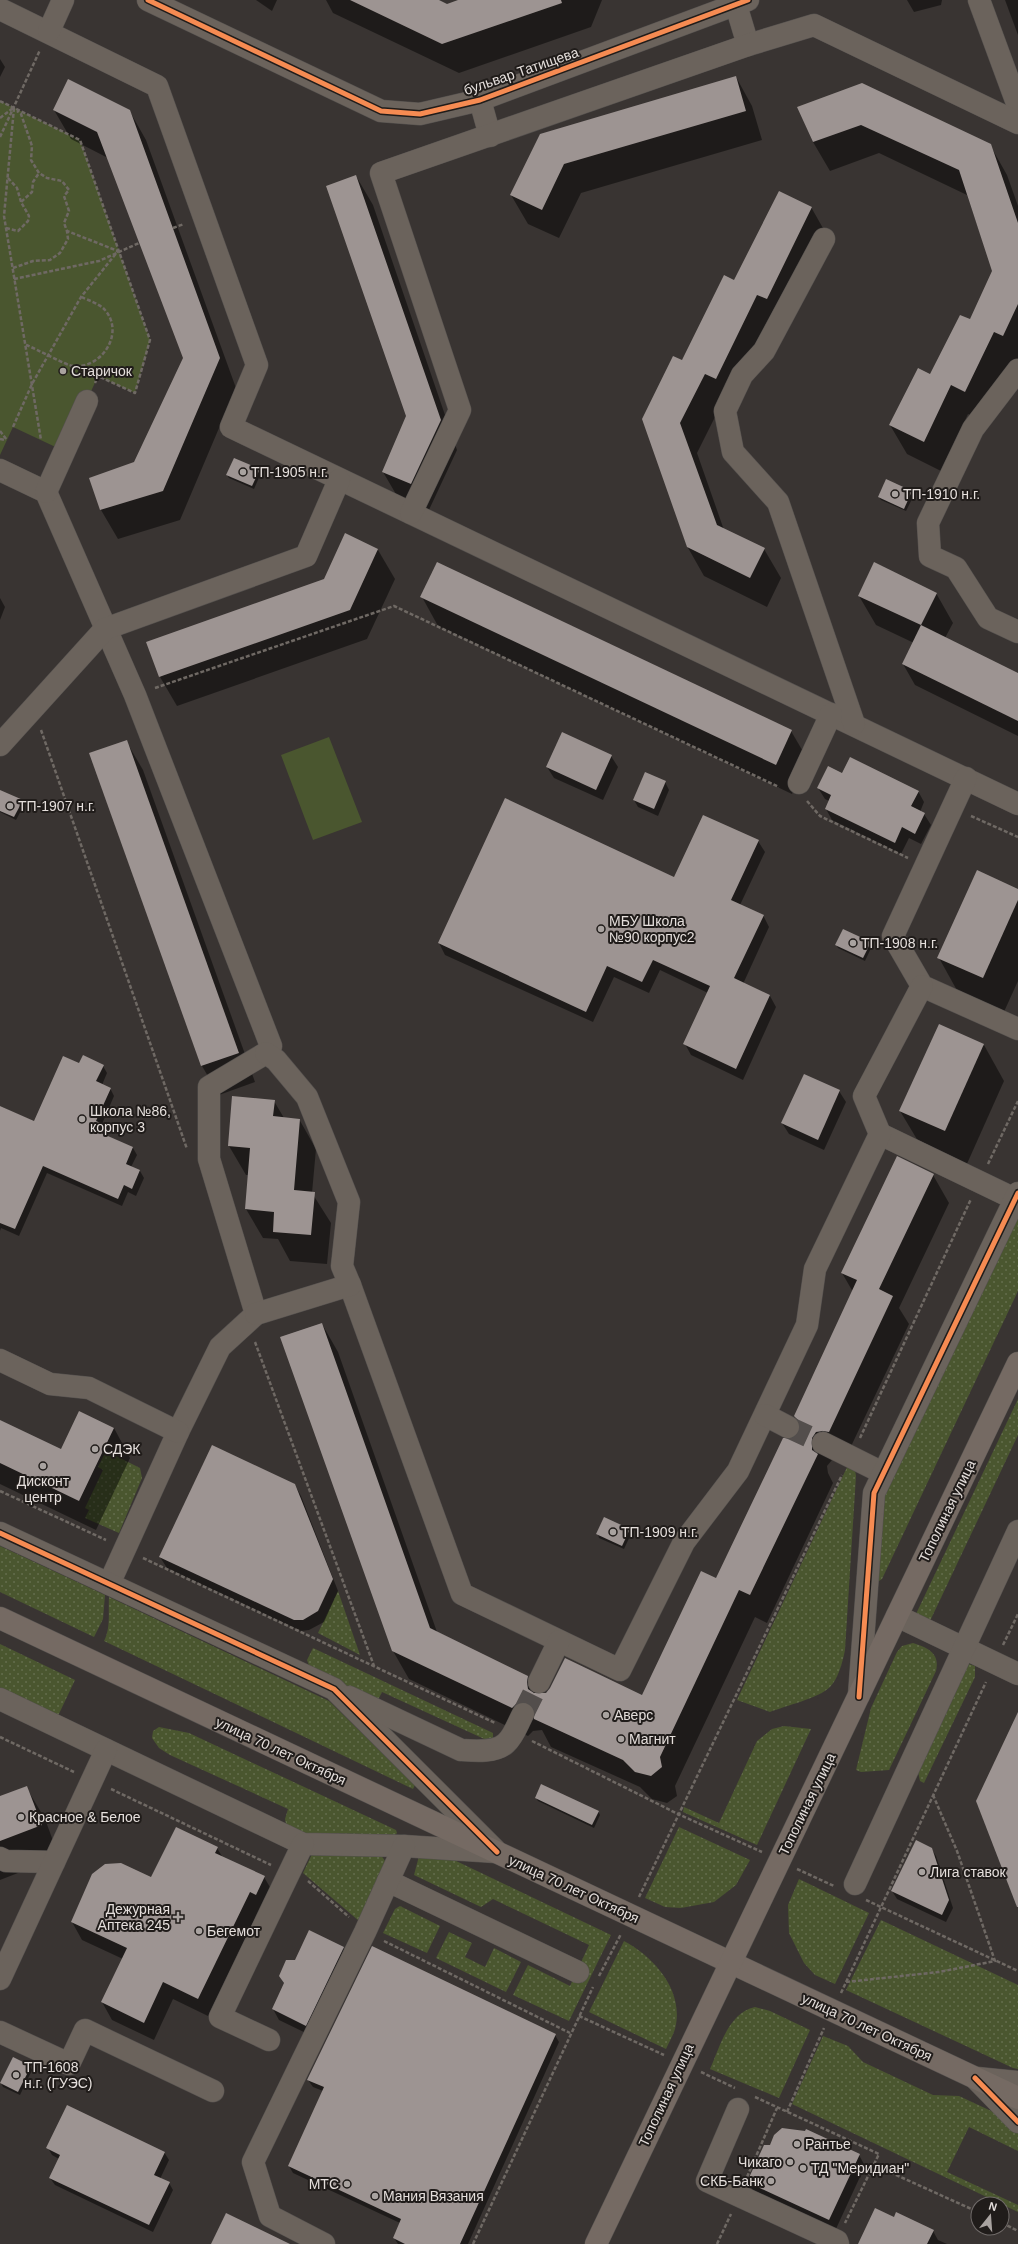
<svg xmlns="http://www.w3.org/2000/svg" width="1018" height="2244" font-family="Helvetica,sans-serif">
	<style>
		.grass { fill: url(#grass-dots) }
		.park { fill: #4a562f }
		.shadow { fill: #0007 }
		.building { fill: #9d9492 }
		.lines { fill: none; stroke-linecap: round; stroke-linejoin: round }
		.minor-tunnel { stroke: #534e4c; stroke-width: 22; stroke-dasharray: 22 11; stroke-linecap: butt }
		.minor-casing { stroke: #54504e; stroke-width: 23 }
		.major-casing { stroke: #54504e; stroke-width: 23 }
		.path { stroke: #6f6964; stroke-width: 2.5; stroke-dasharray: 4 2; stroke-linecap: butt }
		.minor { stroke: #6b635c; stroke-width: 22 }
		.major { stroke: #756a63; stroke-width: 22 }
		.cycleway-casing { stroke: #201c1a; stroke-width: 8 }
		.cycleway { stroke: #f68b52; stroke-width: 5 }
		.poi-dot { fill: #a9a3a0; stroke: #201c1a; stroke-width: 1.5 }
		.labels { text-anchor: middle; stroke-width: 4; stroke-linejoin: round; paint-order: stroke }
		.street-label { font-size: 14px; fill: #e5dfdc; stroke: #201c1a }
		.poi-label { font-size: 14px; fill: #e5dfdc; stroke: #201c1a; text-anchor: start }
	</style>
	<defs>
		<pattern id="grass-dots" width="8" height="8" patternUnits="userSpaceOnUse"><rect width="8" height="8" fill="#4a562f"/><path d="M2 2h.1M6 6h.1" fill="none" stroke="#646e4d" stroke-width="1.8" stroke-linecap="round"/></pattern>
	</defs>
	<rect width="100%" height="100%" fill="#393432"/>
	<g class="grass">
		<polygon points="1018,1198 1018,1291 882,1579 876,1583 878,1492"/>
		<polygon points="1018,1399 1018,1435 930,1621 916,1614"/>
		<polygon points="106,1451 140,1468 142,1478 119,1533 85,1518 89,1510 85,1508 103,1470 98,1467"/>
		<path d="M849,1463L855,1470L856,1476L845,1650C843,1661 838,1679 830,1687C819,1698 785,1706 770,1712L737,1700Z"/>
		<polygon points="0,1546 105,1595 103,1619 94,1637 0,1592"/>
		<polygon points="338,1591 360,1655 318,1633"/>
		<path d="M109,1597L329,1701L415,1785L413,1789L104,1641C111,1628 108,1611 109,1597Z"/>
		<path d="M913,1643C929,1648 940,1654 936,1671L889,1770L861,1772L856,1770L871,1708L897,1652L902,1646Z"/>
		<polygon points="0,1644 75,1680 57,1718 0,1691"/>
		<polygon points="313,1648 493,1733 493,1743 382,1692 377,1702 311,1671 307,1660"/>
		<polygon points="966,1663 975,1666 975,1677 924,1783 920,1781 915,1757"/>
		<polygon points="784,1726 811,1729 757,1845 683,1812 684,1807 719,1823 757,1741 772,1729"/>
		<polygon points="159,1727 189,1733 396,1830 397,1833 395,1835 301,1833 286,1824 285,1819 288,1809 170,1755 159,1748 152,1738 153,1731"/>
		<polygon points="679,1827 750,1860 736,1885 714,1902 681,1908 665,1907 645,1898"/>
		<polygon points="312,1854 381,1855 385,1861 385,1868 359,1921 303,1873"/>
		<polygon points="419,1856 452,1859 611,1935 569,2021 513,1995 528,1965 570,1986 589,1945 493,1899 481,1907 414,1875"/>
		<polygon points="799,1879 869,1913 835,1984 815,1975 804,1963 789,1933 788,1905"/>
		<polygon points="400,1906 440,1926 427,1953 383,1933 395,1909"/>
		<polygon points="881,1920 1018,1985 1018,2069 1013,2068 846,1990"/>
		<polygon points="449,1932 472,1943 465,1957 485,1967 494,1948 521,1962 506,1992 436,1958"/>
		<path d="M624,1941C654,1957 685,1991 675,2029C673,2036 669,2042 666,2049L589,2012Z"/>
		<path d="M755,2007L770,2011L810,2030L779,2098L710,2069C720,2047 728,2013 755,2007Z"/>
		<polygon points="823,2036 848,2046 863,2062 933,2095 959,2096 1002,2116 1018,2133 1018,2151 969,2127 947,2172 1018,2205 1018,2212 792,2104"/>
	</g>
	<g class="park">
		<polygon points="0,101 80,140 150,340 135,393 98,376 64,451 13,427 0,455"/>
		<polygon points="329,737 362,822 313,840 281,755"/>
	</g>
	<g class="shadow">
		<polygon points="256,0 277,0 272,11"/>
		<polygon points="326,0 437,0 447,5 461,0 602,0 591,27 459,73 333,13"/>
		<polygon points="907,0 942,0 941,5 914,12"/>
		<polygon points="1005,0 1018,0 1018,35"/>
		<polygon points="0,59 5,67 0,77"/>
		<polygon points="736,77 752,106 762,140 581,193 559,238 528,224 511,195 540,135"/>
		<polygon points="798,107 990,145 1007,175 1018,206 1018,364 1011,361 981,420 968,414 941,471 907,454 890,425 931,375 970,320 993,271 967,195 879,153 830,171 813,142"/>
		<polygon points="54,110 129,110 146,140 236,388 180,520 118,539 101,510 91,478 135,463 184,359 108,158 71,139"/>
		<polygon points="356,176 373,205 457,450 428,512 400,501 383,472 407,416"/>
		<polygon points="811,207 828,237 722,403 697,453 724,530 764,549 781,578 767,607 704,576 687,546 643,419 735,281"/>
		<polygon points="259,470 261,473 254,489 229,478 227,475"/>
		<polygon points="912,491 914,495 906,511 881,500 879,497"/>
		<polygon points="378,550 395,579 367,639 177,706 160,677"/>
		<polygon points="936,593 953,623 945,638 1018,674 1018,736 915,685 903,664 914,643 876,625 859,596"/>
		<polygon points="422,597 791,731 808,760 792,794 438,626"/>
		<polygon points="0,598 5,607 0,620"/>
		<polygon points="126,741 143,770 255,1082 219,1095 202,1066 90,754"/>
		<polygon points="611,756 618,767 603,800 554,778 547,767"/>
		<polygon points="843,774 918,791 924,802 920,812 924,814 931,825 921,844 909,838 901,854 832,820 826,809 829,801 825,799 818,788"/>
		<polygon points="665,782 669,790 658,816 638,807 634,800"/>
		<polygon points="0,791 22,801 24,805 16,820 0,812"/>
		<polygon points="505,800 675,878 758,841 765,852 740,905 763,915 769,927 743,984 770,996 776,1007 743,1080 691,1055 685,1044 708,993 660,970 649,993 614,977 593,1022 445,955 439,943"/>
		<polygon points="1018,890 1018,981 1003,1014 959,994 939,958"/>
		<polygon points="870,943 872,946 865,961 838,948 836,944"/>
		<polygon points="984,1045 1004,1081 966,1166 921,1146 900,1111"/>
		<polygon points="80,1065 103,1066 107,1073 102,1085 110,1088 114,1096 102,1124 108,1133 107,1136 133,1148 137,1155 131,1167 140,1171 144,1178 136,1196 128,1192 122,1206 47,1173 19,1236 1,1228 0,1231 0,1106 35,1122"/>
		<polygon points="839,1091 846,1102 824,1150 789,1134 782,1123"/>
		<polygon points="274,1101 284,1118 299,1119 316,1149 312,1193 331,1223 327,1264 290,1261 278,1239 263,1238 246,1209 249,1175 246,1175 229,1146"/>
		<polygon points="933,1175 949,1203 899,1308 909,1324 845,1459 839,1458 832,1460 827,1466 828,1473 833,1483 767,1623 755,1617 675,1786 677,1796 667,1803 652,1799 640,1787 551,1747 542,1730 533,1731 528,1736 409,1679 393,1651 322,1324 338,1352 437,1632 527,1677 537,1694 643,1696 716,1579 795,1439 800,1433 800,1425 795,1416 853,1292 842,1273"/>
		<polygon points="0,1421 61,1450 114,1428 130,1458 96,1530 0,1484"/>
		<polygon points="295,1485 301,1496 338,1591 324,1622 309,1630 301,1631 167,1568 160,1557"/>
		<polygon points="629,1530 631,1534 624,1549 599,1538 598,1534"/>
		<polygon points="26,1787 45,1819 59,1857 0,1880 0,1797"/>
		<polygon points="536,1798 598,1811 600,1815 594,1828 538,1801"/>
		<polygon points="217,1848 223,1858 264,1877 274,1894 260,1909 208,2016 173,1999 154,2040 112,2020 102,2002 123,1959 82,1940 72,1922 152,1879"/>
		<polygon points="931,1848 936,1856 953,1908 946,1922 897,1899 892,1891"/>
		<polygon points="343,1948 350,1959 312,2036 279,2020 273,2009 285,1985 280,1976 295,1961"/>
		<polygon points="555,2035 559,2042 468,2244 398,2244 394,2238 400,2223 293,2173 289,2166 323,2091 313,2087 308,2080"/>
		<polygon points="30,2066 32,2070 20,2095 3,2087 1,2083"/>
		<polygon points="48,2148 164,2152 169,2160 160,2179 169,2183 173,2190 153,2232 55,2185 50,2178 59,2159 52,2155"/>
		<polygon points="859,2155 865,2166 835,2231 754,2193 748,2181"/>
		<polygon points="894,2219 933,2231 938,2240 947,2244 862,2244"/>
	</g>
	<g class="building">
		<polygon points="350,0 439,0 447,4 458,0 561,0 562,3 442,44"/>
		<polygon points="736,76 746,111 564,164 542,210 510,195 540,134"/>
		<polygon points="68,79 130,110 220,358 163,491 100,510 89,478 134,462 183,358 97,132 53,110"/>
		<polygon points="862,83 991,144 1018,223 1018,304 1003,336 994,332 965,392 951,385 924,442 889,425 918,368 930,374 960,315 970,319 992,271 959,170 861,125 813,142 797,107"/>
		<polygon points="356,175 441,420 411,484 382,472 406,416 326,186"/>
		<polygon points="779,191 812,207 767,299 757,295 716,379 705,374 680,423 717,525 765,548 750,578 687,547 642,419 673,356 682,360 724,275 734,280"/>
		<polygon points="234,458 260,469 252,486 226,475"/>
		<polygon points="886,479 912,491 904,509 878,497"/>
		<polygon points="345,533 378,549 350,610 159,677 146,642 324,579"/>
		<polygon points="437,562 792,730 776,765 420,597"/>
		<polygon points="874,562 937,593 921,625 858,596"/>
		<polygon points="921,625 1018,673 1018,721 902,664"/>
		<polygon points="562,732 612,755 596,790 546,767"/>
		<polygon points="127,740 239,1053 201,1066 89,753"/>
		<polygon points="850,757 919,791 911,806 925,813 915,834 902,827 895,843 825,809 831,795 817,788 828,766 842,773"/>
		<polygon points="645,772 666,781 654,809 633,800"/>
		<polygon points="0,790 23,800 14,817 0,811"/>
		<polygon points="505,798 674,877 703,815 759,840 731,900 764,915 734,978 770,995 736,1069 683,1044 710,986 653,960 642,982 607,966 586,1012 438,943"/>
		<polygon points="977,870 1018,889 1018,900 983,978 937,958"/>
		<polygon points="843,929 871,942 863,958 835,945"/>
		<polygon points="939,1024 984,1044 945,1131 899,1111"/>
		<polygon points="83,1055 104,1065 96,1081 111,1088 96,1121 105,1125 101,1133 133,1147 126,1164 140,1170 132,1189 124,1185 118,1199 43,1166 15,1229 0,1223 0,1106 34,1121 63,1056 79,1063"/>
		<polygon points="804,1074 840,1090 818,1140 781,1123"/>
		<polygon points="232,1096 275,1100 273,1116 300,1119 294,1190 315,1192 311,1235 273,1232 274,1212 245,1209 250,1148 228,1146"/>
		<polygon points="897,1156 934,1174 879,1289 893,1296 829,1432 823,1431 816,1432 812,1438 812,1450 818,1454 750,1595 739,1590 660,1757 662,1767 651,1776 635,1772 623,1760 534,1719 534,1708 528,1703 517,1703 512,1708 392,1651 280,1337 322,1323 430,1628 528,1676 527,1682 528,1689 534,1693 546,1693 550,1688 565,1658 642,1695 701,1571 716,1578 783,1438 794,1438 799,1432 799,1421 794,1416 857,1280 841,1273"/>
		<polygon points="79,1411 114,1428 79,1501 0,1463 0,1420 61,1449"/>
		<polygon points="212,1445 295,1484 333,1579 318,1611 303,1620 294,1620 159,1557"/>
		<polygon points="604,1517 630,1529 622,1546 596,1534"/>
		<polygon points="1018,1712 1018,1907 1017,1907 976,1801"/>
		<polygon points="541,1784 599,1811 592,1825 535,1798"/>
		<polygon points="27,1786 42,1825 0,1841 0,1796"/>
		<polygon points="176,1827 218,1847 215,1853 265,1876 256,1895 250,1892 198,1999 163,1982 144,2023 101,2002 127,1948 71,1922 92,1874 105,1864 121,1863 151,1877"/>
		<polygon points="916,1840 932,1848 949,1900 942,1915 891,1891"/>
		<polygon points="309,1930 344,1947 306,2026 272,2009 284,1983 279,1976 286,1960 295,1960"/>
		<polygon points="372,1946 556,2034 460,2244 405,2244 393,2238 401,2219 288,2166 324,2087 307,2080"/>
		<polygon points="13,2057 31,2066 18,2092 0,2083"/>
		<polygon points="67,2105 165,2152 154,2175 170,2182 149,2225 49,2178 60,2155 46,2148"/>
		<polygon points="782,2128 805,2131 806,2129 860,2154 829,2220 747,2182 764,2145 770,2145 774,2135"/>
		<polygon points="875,2208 894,2217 896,2212 934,2230 927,2244 858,2244"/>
		<polygon points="226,2213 290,2244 211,2244"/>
	</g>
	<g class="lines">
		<g class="minor-tunnel">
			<polyline points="788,1427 823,1443"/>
			<polyline points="523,1714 539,1682"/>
		</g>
		<defs>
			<g id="minor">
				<polyline points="148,0 381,111 420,114 480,100 748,0"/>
				<polyline points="979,0 1018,106"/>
				<polyline points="736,5 748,45"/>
				<polyline points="0,9 157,86 257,365 231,427 1018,804"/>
				<polyline points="49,31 63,0"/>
				<polyline points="480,100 490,136"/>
				<polyline points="824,239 764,351 742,375 725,411 733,452 778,502 854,724"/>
				<polyline points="1018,370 973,429 928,523 930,556 956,568 988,618 1018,632"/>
				<polyline points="0,470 46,492 135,695 271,1046 266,1053 209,1087 209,1159 256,1314 220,1347 178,1432 109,1584"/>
				<polyline points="46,492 87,401"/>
				<polyline points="411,513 460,410 381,173 748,45 814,25 1018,123"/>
				<polyline points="0,745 105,629 306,556 339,480"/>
				<polyline points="966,778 893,936 922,986 1018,1029"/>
				<polyline points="799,783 831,714"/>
				<polyline points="880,1134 1015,1199"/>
				<polyline points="350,1285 462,1594 620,1670 684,1542 738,1471 807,1325 815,1269 880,1134 864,1096 922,986"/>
				<polyline points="256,1314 350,1285 342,1266 349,1202 307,1097 276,1060 266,1053"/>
				<polyline points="0,1360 50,1384 89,1388 178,1432"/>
				<polyline points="765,1415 788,1427"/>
				<polyline points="823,1443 883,1473"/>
				<polyline points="0,1533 334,1689 495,1850"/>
				<polyline points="897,1616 1018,1674"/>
				<polyline points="539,1682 559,1641"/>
				<polyline points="859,1695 874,1493 1018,1193"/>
				<path d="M349,1697L461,1750C474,1751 496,1753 506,1743C514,1736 518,1723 523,1714"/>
				<polyline points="0,1699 303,1844 404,1846 496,1852"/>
				<polyline points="0,1858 6,1861 54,1862"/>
				<polyline points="388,1881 578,1972"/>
				<polyline points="855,1884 1018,1531"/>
				<polyline points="0,1979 106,1750"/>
				<polyline points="0,2032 69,2064 85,2030 213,2091"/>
				<polyline points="269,2040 220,2017 303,1844"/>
				<polyline points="977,2078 1018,2082"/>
				<polyline points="976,2079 1018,2122"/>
				<polyline points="738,2109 707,2181 837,2241 838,2244"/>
				<polyline points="324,2244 270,2216 253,2162 365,1932 404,1846"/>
			</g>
			<g id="major">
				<polyline points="0,1618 1018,2098"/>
				<polyline points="596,2244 1018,1363"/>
			</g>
		</defs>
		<use href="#minor" class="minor-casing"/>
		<use href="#major" class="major-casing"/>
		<g class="path">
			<polyline points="0,101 80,140 150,340 135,393 98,376 95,383"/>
			<polyline points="14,108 4,216 41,440"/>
			<polyline points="0,118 13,108"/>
			<polyline points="0,137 40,50"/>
			<polyline points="8,178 17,188 21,202"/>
			<polyline points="6,228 18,231 28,221 29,216 21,202 32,192 33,182 39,173"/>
			<polyline points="173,228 184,224"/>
			<polyline points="13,268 33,261 50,260 60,253 68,239 67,231"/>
			<polyline points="14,279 99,261 139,243"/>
			<path d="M26,345C35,348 67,366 73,366C102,369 125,333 105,310C100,304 88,300 81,297"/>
			<polyline points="13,427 32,384 81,297 118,251 67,231 64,223 69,211 64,196 69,190 62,181 47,178 39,173 31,160 32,146 21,114 17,111"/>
			<polyline points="0,431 7,440"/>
			<polyline points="0,439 6,440"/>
			<polyline points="155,688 394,606 779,787"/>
			<polyline points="41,730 187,1149"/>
			<polyline points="807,801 820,816 908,858"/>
			<polyline points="971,816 1018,837"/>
			<polyline points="988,1164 1018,1101"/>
			<polyline points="255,1342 374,1666"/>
			<polyline points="860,1438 971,1199"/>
			<polyline points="0,1491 106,1540"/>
			<polyline points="143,1558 495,1723"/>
			<polyline points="1003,1645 1018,1614"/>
			<polyline points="0,1737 74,1772"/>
			<polyline points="532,1741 678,1814 762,1852"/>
			<polyline points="111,1789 271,1865"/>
			<polyline points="797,1869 834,1886"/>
			<polyline points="308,1881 349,1917"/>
			<polyline points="639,1897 842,1475"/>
			<polyline points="866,1900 1018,1971"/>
			<polyline points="384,1941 570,2033"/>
			<polyline points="599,1976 621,1934"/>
			<polyline points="846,1982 939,1972 995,1961 957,1851 933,1795"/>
			<polyline points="841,1993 986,1682"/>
			<polyline points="579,2016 664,2055"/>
			<polyline points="701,2072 735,2088"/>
			<polyline points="755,2097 879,2154 845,2223"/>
			<polyline points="787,2112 824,2028"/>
			<polyline points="874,2165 978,2212"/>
			<polyline points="747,2177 777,2108"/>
			<polyline points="1002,2223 1018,2231"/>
			<polyline points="473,2244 593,1987"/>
			<polyline points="717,2244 731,2214"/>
		</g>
		<use href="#minor" class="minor"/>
		<use href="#major" class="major"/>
		<defs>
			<g id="cycleway">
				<polyline points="148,0 381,111 420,114 480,100 748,0"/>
				<polyline points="0,1533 334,1689 497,1852"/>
				<polyline points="859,1697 874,1493 1018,1193"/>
				<polyline points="975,2078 1018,2122"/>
			</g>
		</defs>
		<use href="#cycleway" class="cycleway-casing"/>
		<use href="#cycleway" class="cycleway"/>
	</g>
	<g class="poi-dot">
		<circle cx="63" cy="371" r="4"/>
		<circle cx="243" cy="472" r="4"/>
		<circle cx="895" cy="494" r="4"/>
		<circle cx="10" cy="806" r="4"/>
		<circle cx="601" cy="929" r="4"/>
		<circle cx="853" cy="943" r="4"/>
		<circle cx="82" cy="1119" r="4"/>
		<circle cx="95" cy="1449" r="4"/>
		<circle cx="43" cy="1466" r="4"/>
		<circle cx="613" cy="1532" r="4"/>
		<circle cx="606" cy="1715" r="4"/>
		<circle cx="621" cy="1739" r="4"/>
		<circle cx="21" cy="1817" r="4"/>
		<circle cx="922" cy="1872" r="4"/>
		<path d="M176 1911h4v4h4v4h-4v4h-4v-4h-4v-4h4z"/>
		<circle cx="199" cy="1931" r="4"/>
		<circle cx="16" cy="2075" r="4"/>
		<circle cx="797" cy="2144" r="4"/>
		<circle cx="790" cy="2162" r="4"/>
		<circle cx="803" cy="2168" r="4"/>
		<circle cx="771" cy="2181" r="4"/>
		<circle cx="347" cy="2184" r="4"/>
		<circle cx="375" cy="2196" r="4"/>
	</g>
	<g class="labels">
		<g class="street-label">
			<text transform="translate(521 71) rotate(-19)" y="5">бульвар Татищева</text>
			<text transform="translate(947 1511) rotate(-64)" y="5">Тополиная улица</text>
			<text transform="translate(281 1751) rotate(25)" y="5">улица 70 лет Октября</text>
			<text transform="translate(807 1804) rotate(-64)" y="5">Тополиная улица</text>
			<text transform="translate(574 1889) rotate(25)" y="5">улица 70 лет Октября</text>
			<text transform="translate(867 2027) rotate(25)" y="5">улица 70 лет Октября</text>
			<text transform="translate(666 2095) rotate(-65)" y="5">Тополиная улица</text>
		</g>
		<g class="poi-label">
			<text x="71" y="376">Старичок</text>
			<text x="251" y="477">ТП-1905 н.г.</text>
			<text x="903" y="499">ТП-1910 н.г.</text>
			<text x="18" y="811">ТП-1907 н.г.</text>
			<text x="609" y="926">МБУ Школа<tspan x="609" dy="16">№90 корпус2</tspan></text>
			<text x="861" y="948">ТП-1908 н.г.</text>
			<text x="90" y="1116">Школа №86,<tspan x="90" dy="16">корпус 3</tspan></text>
			<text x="103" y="1454">СДЭК</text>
			<text x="43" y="1486" text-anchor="middle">Дисконт<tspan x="43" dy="16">центр</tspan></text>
			<text x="621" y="1537">ТП-1909 н.г.</text>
			<text x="614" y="1720">Аверс</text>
			<text x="629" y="1744">Магнит</text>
			<text x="29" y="1822">Красное &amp; Белое</text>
			<text x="930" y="1877">Лига ставок</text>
			<text x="170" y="1914" text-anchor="end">Дежурная<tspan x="170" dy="16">Аптека 245</tspan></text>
			<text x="207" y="1936">Бегемот</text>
			<text x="24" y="2072">ТП-1608<tspan x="24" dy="16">н.г. (ГУЭС)</tspan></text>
			<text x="805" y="2149">Рантье</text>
			<text x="782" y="2167" text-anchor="end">Чикаго</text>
			<text x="811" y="2173">ТД "Меридиан"</text>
			<text x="763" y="2186" text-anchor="end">СКБ-Банк</text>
			<text x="339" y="2189" text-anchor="end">МТС</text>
			<text x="383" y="2201">Мания Вязания</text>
		</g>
	</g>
	<g transform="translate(990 2216) rotate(17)"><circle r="19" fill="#201c1a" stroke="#6f6a68"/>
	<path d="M0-3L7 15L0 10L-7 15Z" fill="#a9a3a0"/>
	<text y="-6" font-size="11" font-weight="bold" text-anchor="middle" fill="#e5dfdc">N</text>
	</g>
</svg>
